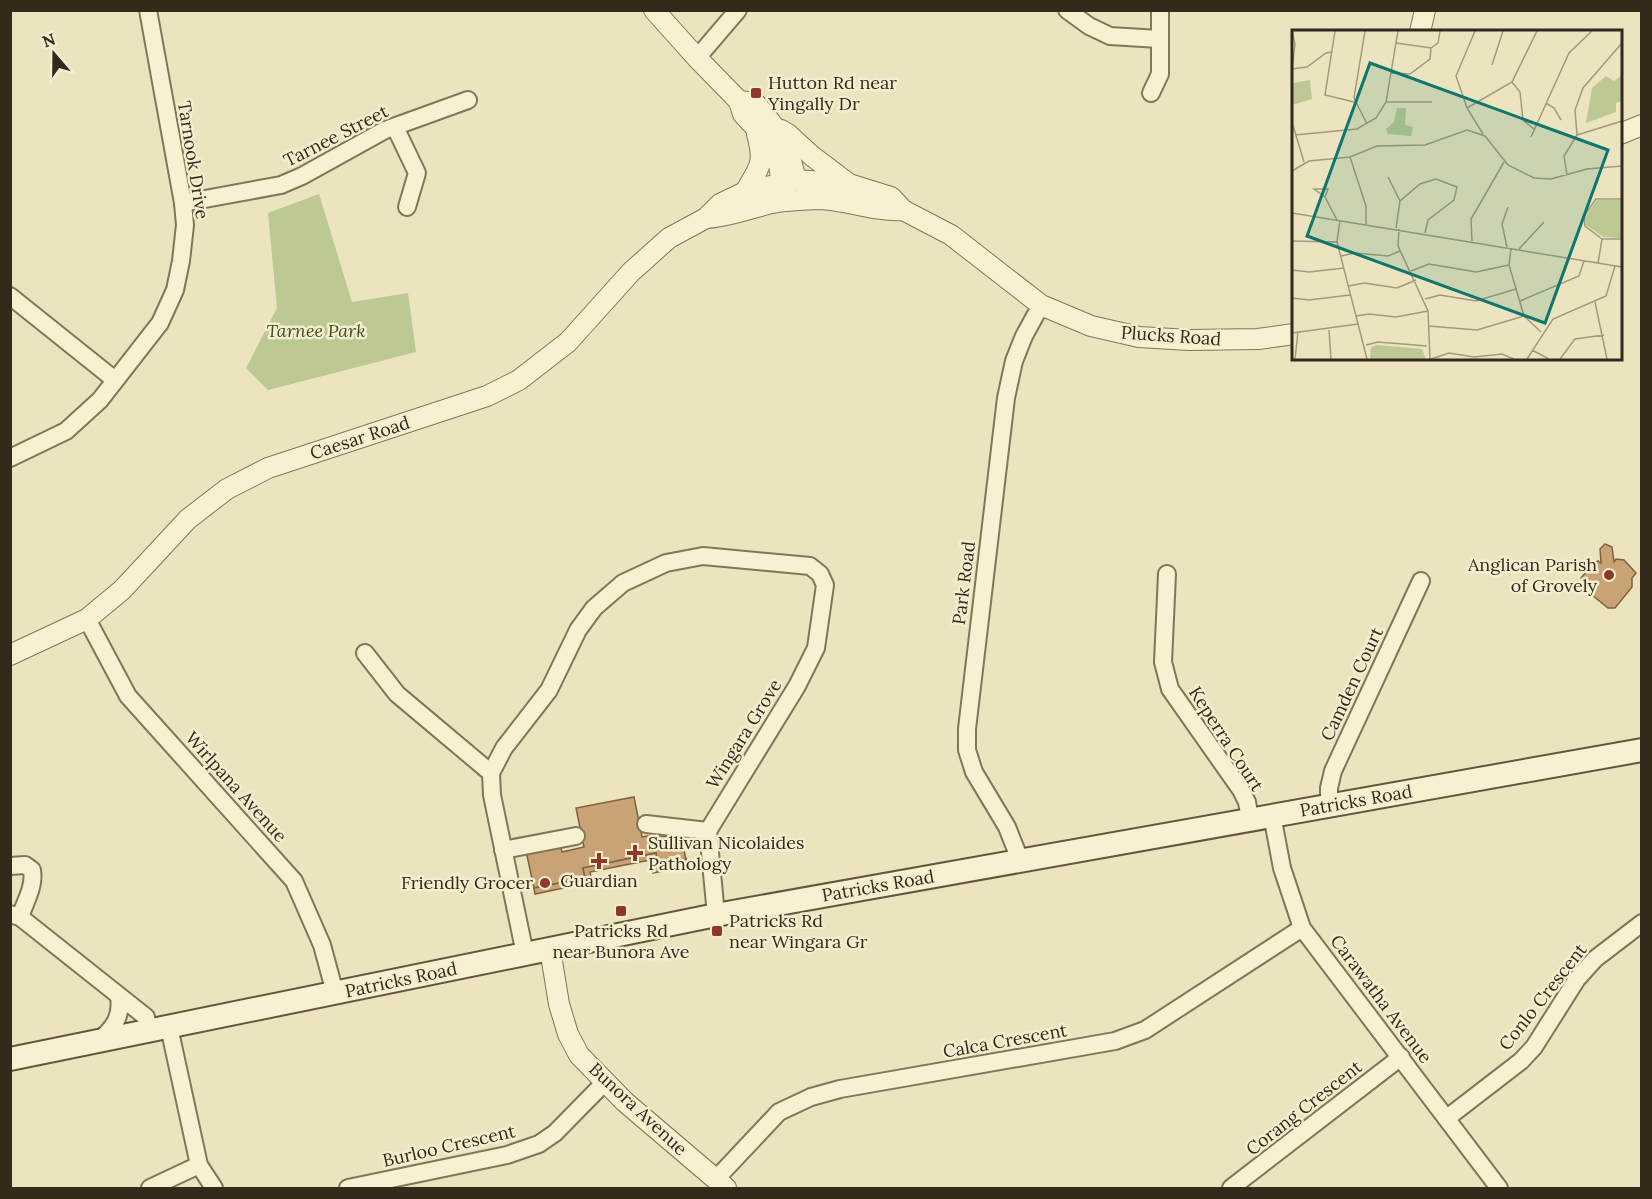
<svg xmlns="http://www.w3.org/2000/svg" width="1652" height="1199" font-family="Lora,serif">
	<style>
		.green { fill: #bcc993 }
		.building { fill: #c9a375; stroke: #82623e; stroke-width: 1.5 }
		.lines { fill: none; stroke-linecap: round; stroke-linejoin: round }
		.minor-casing { stroke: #837558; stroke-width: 20 }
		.tertiary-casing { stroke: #837558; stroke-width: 22 }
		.secondary-casing { stroke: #65563b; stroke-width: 26 }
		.minor { stroke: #f7f1d1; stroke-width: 16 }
		.tertiary { stroke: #f7f1d1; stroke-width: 20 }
		.secondary { stroke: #f7f1d1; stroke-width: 22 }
		.poi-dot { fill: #90372a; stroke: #f4eece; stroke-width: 2 }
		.labels { text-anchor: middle; stroke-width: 5; stroke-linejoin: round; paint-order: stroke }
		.poi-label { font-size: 18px; fill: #332a1c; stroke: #f4eece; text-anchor: start }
		.street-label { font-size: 18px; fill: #332a1c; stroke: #f4eece }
		.park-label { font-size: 18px; font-style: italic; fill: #3e4f23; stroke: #f4eece }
		.inset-road { fill: none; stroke: #a29a7d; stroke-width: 1.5 }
		.view { fill: #0f766e; fill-opacity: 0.15; stroke: #0f766e; stroke-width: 3 }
		.inset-edge { fill: none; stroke: #332a1c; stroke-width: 3 }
	</style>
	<rect width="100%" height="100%" fill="#ece4be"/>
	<polygon class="green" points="319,194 352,302 408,293 416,352 268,390 246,368 277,308 268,213"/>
	<g class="building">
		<polygon points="1605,544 1612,547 1614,562 1616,559 1624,560 1636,573 1632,578 1632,587 1615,608 1608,608 1587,591 1587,582 1581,578 1586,572 1584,570 1591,563 1593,564 1598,561 1601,563 1600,549"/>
		<polygon points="634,797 642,837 653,835 681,838 686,859 658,865 656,853 583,868 585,878 534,888 526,851 560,844 562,852 584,847 576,808"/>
		<polygon points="656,853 658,865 686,859 687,866 653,873 650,860 590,872 592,882 535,894 534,888 585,878 583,868"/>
	</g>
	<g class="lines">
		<defs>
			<g id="minor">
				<polyline points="1067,10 1089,26 1110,36 1159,39"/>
				<polyline points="697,58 738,10"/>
				<polyline points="1151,93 1160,74 1160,10"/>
				<polyline points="395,127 417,173 407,207"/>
				<polyline points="183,203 281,185 302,176 385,130 468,100"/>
				<polyline points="10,296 115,380"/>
				<polyline points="10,458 66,431 100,400 160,323 175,290 181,261 185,225 183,203 148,10"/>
				<polyline points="1167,574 1163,662 1170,689 1241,790 1247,802 1250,819"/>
				<polyline points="87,619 128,696 294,881 322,945 335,993"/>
				<polyline points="365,653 397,694 491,773"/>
				<polyline points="1329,806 1329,788 1333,771 1421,581"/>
				<polyline points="1272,815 1282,868 1302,928 1499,1188"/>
				<polyline points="646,824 708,831"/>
				<polyline points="503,850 576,836"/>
				<polyline points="1020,860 1007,827 974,772 967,750 967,729 1006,398 1014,361 1024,336 1041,305"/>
				<path d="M10,866L25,865L32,870C35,886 25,902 20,917"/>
				<polyline points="10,914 20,917 146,1017 149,1031"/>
				<polyline points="525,954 492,795 491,773 504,748 549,690 578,630 594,608 623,583 666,563 703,556 810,566 820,574 825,585 816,648 797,686 708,831 716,915"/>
				<polyline points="169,1027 199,1165 214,1188"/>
				<path d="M100,1040C114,1027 122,1017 119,997"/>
				<polyline points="1447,1118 1521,1061 1534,1047 1577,979 1595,959 1642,923"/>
				<polyline points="716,1179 779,1112 811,1097 840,1089 1115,1041 1145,1030 1302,928"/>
				<polyline points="150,1188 199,1165"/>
				<polyline points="348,1188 507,1155 539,1144 555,1133 605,1082"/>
				<polyline points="1231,1188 1401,1057"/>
			</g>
			<g id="tertiary">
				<polyline points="654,10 697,58 739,101 743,114 765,138 779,165 785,201"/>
				<polyline points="1420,32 1425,10"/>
				<path d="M739,101L755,103C776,127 789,145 795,177"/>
				<polyline points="781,130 788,134 812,156 849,184"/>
				<polyline points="1620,134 1642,125"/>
				<path d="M745,192C760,166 765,164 757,134"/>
				<path d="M706,218C731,217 754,206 778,202C790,200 803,200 816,199C846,199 874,212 903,210"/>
				<polyline points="10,655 87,619 122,590 188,519 227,489 268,468 487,396 519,380 568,342 631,272 669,238 706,218 720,204 745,192 796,180 849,184 891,197 903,210 951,235 1041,305 1091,326 1139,337 1189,340 1258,339 1294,334"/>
				<polyline points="550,949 559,1004 568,1034 579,1055 625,1102 726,1188"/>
			</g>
			<polyline id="secondary" points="10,1059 716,915 1642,750"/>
		</defs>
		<use href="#minor" class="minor-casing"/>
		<use href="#tertiary" class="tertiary-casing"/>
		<use href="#secondary" class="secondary-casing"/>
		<use href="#minor" class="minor"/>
		<use href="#tertiary" class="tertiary"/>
		<use href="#secondary" class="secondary"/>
	</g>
	<g class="poi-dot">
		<rect x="750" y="87" width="12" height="12" rx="3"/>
		<circle cx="1609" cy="575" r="6"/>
		<path d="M632 844h6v6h6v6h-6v6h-6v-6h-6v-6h6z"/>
		<path d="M596 852h6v6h6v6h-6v6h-6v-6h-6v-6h6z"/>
		<circle cx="545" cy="883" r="6"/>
		<rect x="615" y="905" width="12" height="12" rx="3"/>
		<rect x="711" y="925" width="12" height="12" rx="3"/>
	</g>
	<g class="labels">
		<g class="poi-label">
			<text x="768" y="89">Hutton Rd near<tspan x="768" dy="21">Yingally Dr</tspan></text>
			<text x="1597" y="571" text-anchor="end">Anglican Parish<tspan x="1597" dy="21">of Grovely</tspan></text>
			<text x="648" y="849">Sullivan Nicolaides<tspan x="648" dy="21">Pathology</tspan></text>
			<text x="599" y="887" text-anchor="middle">Guardian</text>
			<text x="533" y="889" text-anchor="end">Friendly Grocer</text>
			<text x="729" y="927">Patricks Rd<tspan x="729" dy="21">near Wingara Gr</tspan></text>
			<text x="621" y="937" text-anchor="middle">Patricks Rd<tspan x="621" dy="21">near Bunora Ave</tspan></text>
		</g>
		<g class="street-label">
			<text transform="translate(336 136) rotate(-27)" y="6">Tarnee Street</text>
			<text transform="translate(193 160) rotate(81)" y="6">Tarnook Drive</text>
			<text transform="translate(1171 336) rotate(4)" y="6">Plucks Road</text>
			<text transform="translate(360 438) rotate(-18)" y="6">Caesar Road</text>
			<text transform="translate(964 583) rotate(-83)" y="6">Park Road</text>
			<text transform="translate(1352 684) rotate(-65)" y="6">Camden Court</text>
			<text transform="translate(744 734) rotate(-58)" y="6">Wingara Grove</text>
			<text transform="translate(1226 739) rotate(57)" y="6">Keperra Court</text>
			<text transform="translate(236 787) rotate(48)" y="6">Wirlpana Avenue</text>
			<text transform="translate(1356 801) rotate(-10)" y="6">Patricks Road</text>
			<text transform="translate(878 886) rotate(-10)" y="6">Patricks Road</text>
			<text transform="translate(401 980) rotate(-12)" y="6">Patricks Road</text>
			<text transform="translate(1543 997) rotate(-52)" y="6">Conlo Crescent</text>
			<text transform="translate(1381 999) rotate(53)" y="6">Carawatha Avenue</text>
			<text transform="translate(1005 1041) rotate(-10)" y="6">Calca Crescent</text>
			<text transform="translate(1304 1108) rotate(-38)" y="6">Corang Crescent</text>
			<text transform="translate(638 1109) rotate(43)" y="6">Bunora Avenue</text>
			<text transform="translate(449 1146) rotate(-13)" y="6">Burloo Crescent</text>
		</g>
		<g class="park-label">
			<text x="316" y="337">Tarnee Park</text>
		</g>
	</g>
	<g transform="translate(1292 30)">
		<rect width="330" height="330" fill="#ece4be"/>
		<path d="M330,45V71L324,73V82L294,93L300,58L314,46L322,51ZM18,50L20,69L0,75L1,53ZM105,78H114L113,95L121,97L119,106L96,104L94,99L102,92ZM305,170H330V208L311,207L294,195L293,187ZM85,315L130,319L134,329H78L79,317Z" fill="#bcc993"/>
		<path class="inset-road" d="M0,1L3,14L0,39L15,37L34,23L40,22M43,1L33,65L62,72M73,1L62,68L75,94M183,1L164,46L175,78L191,104M104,13L139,18L146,13L148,1M200,35L211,1M99,43L118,44L138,29L139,18M220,52L228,62L231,90L243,100M94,72H140M254,73L262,78L269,90M175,78L220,52L245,1M0,92L12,132M3,105L65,99L84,88L94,72L106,1M285,105L330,91M239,107L277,23L300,1M58,127L74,176V194M0,141L17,131L58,127L85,116L133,115L175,100L193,106L216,135L242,148L259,149L295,139L330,136M275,145L272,126L285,105L283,80L291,58L330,13M96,147L108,171M33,167L36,159H22L33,167L45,190M0,183L330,237M48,190L45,212L75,329M104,198L108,171L128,154L144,149L165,157L162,170L136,190L133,203M107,199L106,216L136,281L138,329M310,209H330M0,211L45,212M180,211L179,189L212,132M215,217L210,194L216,177M219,218L217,235L232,286L249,302M227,219L252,192M49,226L63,223L96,226L108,221M306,233L310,209L293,196L292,186L304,169H330M0,240L17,242L52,238M119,241L137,234L184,242L217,235M57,256L72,253L105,258L124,250M0,268L17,270L58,265M133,269L148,265L184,271L224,259M228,271L287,246L292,231M303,272L315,329M64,286L77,284L104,287L136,281M137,296L185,300L232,286M37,300L39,329M0,303L66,294M74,315L86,312L135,316M240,320L257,329M3,329L6,302M139,329L157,323L182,327L210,324L222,329M235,329L261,289L314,266L323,236M268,329L283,309L312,305"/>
		<path class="view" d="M78,33L316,120L253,293L15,206Z"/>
		<rect width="330" height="330" class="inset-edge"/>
	</g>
	<rect width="1652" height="1199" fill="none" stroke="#332a1c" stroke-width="24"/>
	<g transform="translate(54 54) rotate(340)" stroke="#f4eece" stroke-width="4.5" paint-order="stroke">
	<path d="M0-4.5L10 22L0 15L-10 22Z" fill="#332a1c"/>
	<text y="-9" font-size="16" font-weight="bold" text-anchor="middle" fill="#332a1c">N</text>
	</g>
</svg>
